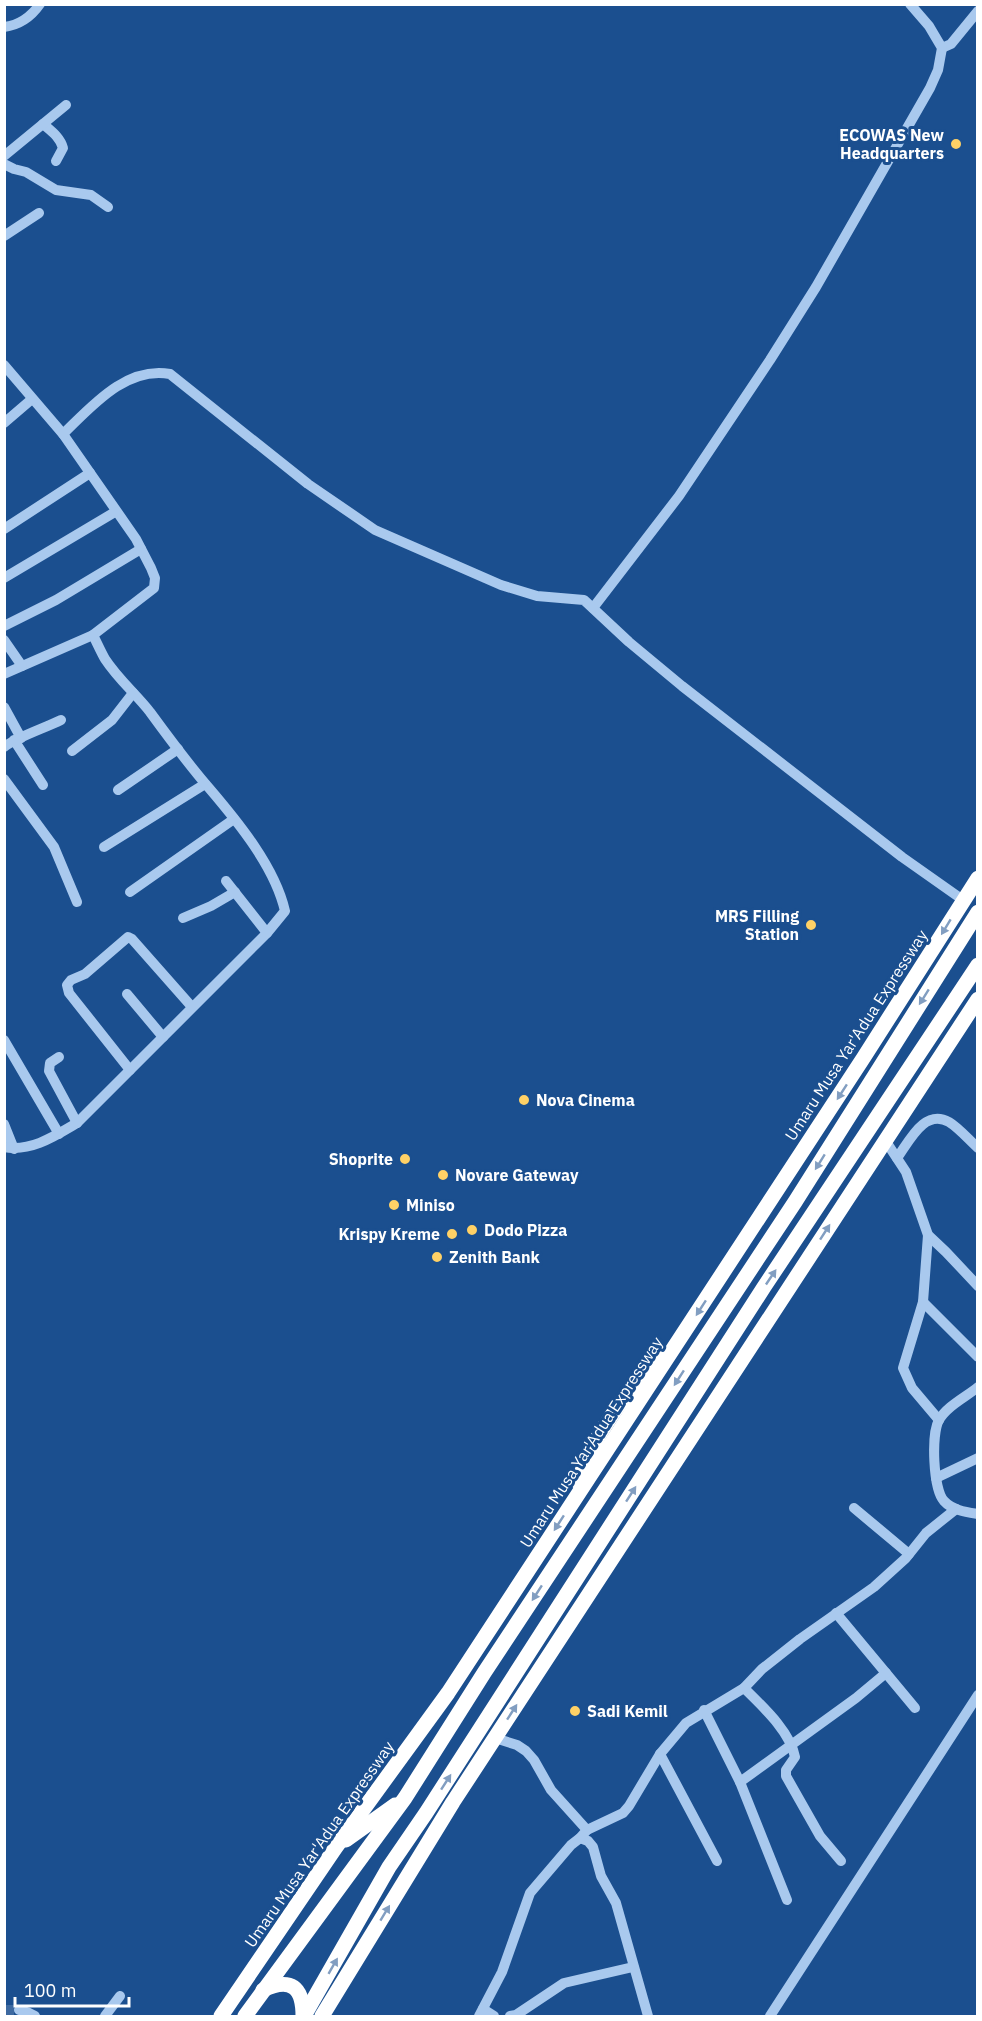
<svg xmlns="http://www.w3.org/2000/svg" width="982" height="2021" font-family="'IBM Plex Sans',sans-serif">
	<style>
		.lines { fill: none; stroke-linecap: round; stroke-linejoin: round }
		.minor-tunnel { stroke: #3d69a0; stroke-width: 10; stroke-dasharray: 10 5; stroke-linecap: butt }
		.minor { stroke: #a9c9ee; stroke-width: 10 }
		.highway { stroke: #fff; stroke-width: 15 }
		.oneway { fill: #829ec1 }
		.poi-dot { fill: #ffd166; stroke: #1b4f8f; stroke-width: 2 }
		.labels { text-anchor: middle; stroke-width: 6; stroke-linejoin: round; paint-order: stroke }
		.poi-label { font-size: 16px; font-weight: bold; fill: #fff; stroke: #1b4f8f; text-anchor: start }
		.street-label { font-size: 16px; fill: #fff; stroke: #1b4f8f }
	</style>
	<rect width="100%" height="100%" fill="#1b4f8f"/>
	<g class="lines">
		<polyline class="minor-tunnel" points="4,2010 19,2010"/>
		<g class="minor">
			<path d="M4,27C20,25 31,17 40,4"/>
			<polyline points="942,48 951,44 978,11"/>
			<path d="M43,124C51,131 60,137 63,148L56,161"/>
			<polyline points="4,156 66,105"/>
			<polyline points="4,164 14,169 26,172 56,190 91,195 108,207"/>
			<polyline points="4,236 39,213"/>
			<polyline points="4,365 63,434 136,539 151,568 155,578 154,588 93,635 4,674"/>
			<polyline points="4,423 32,399"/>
			<path d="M63,434C92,406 126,366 170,374L308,484L375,530L501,585L537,596L584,600L629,642L682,686L902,857L963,900"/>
			<polyline points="4,529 90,473"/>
			<polyline points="4,578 115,512"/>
			<polyline points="593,608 679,496 770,360 816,287 930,88 938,70 942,48 929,26 910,4"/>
			<polyline points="4,626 56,600 141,549"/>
			<polyline points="4,640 22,666"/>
			<polyline points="4,707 21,738"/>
			<polyline points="14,740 43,785"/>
			<path d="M4,747C17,737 45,728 61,720"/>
			<polyline points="72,751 112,720 133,693"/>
			<polyline points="4,779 54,847 77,902"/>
			<polyline points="118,790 178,749"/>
			<polyline points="104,847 205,784"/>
			<polyline points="226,881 267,933"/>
			<polyline points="130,892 234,819"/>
			<polyline points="183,918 211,906 235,892"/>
			<polyline points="127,994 163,1037"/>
			<polyline points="4,1040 59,1134"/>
			<polyline points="59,1057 50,1063 49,1071 77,1123"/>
			<polyline points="130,1070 69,993 67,985 71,980 85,974 128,937 132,939 192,1007"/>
			<polyline points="4,1124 14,1149"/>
			<polyline points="885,1140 906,1172 928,1235 946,1252 978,1286"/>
			<path d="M4,1147C31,1152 55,1136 77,1123L267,933L285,911C275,867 238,822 209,788C188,764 169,738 150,712C136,694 118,679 105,659C101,652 97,643 93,635"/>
			<path d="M897,1158C909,1142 924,1108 949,1122C959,1128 969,1140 978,1148"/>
			<polyline points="928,1235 923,1302 903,1368 912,1388 939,1420"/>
			<polyline points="923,1302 978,1357"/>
			<path d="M978,1387C966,1397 947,1406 939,1420C931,1434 933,1489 944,1501C952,1510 966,1512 978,1514"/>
			<polyline points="936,1478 978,1458"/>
			<polyline points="854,1508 909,1554"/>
			<polyline points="836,1613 915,1708"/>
			<path d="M744,1688C762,1706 790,1731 795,1757L786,1770V1776L820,1836L841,1861"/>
			<polyline points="704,1710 740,1782 787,1900"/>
			<polyline points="495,1738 517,1745 526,1751 534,1760 551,1790 587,1830"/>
			<polyline points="660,1754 717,1861"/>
			<polyline points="740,1782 856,1698 886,1673"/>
			<polyline points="580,1838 588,1841 593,1847 601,1876 616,1903 648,2016"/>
			<polyline points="483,2009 494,2016"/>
			<polyline points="19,2010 27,2012 35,2016"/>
			<polyline points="105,2016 120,1996"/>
			<polyline points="479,2016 502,1972 530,1893 571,1845 580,1838 587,1830 623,1813 629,1806 660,1754 686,1723 744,1688 762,1669 800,1639 874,1587 906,1558 926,1533 956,1509"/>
			<polyline points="510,2016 516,2015 564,1983 633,1967"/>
			<polyline points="770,2016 978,1695"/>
		</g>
		<g class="highway">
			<path d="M579,1483C585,1446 634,1381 661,1356"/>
			<polyline points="346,1840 395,1805"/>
			<path d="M263,1990C291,1977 303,1987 303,2016"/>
			<polyline points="221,2016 336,1847 448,1693 864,1057 978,878"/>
			<polyline points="245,2016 405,1798 484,1673 795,1202 978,912"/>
			<polyline points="304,2016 389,1867 426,1813 764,1287 978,965"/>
			<polyline points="322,2016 453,1802 978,999"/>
		</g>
	</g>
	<defs><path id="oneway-solid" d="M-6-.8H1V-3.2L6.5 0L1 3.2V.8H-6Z" transform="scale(1.5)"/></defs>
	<g class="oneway">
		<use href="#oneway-solid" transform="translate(946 927) rotate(121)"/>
		<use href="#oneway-solid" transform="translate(924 997) rotate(122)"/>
		<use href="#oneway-solid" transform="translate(842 1092) rotate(123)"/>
		<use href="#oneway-solid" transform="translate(820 1162) rotate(122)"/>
		<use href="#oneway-solid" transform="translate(825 1232) rotate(-57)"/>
		<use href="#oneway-solid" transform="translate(771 1277) rotate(-56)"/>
		<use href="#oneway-solid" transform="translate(701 1308) rotate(123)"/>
		<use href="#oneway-solid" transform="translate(679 1378) rotate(123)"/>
		<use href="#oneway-solid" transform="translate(631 1494) rotate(-57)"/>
		<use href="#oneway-solid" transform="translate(559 1523) rotate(123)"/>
		<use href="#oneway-solid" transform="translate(537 1593) rotate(123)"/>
		<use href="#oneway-solid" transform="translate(512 1712) rotate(-57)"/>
		<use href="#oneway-solid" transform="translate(446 1782) rotate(-57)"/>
		<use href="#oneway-solid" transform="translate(385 1913) rotate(-59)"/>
		<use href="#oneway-solid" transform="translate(333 1966) rotate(-60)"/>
	</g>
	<g class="poi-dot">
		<circle cx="956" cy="144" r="6"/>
		<circle cx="811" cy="925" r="6"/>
		<circle cx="524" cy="1100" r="6"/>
		<circle cx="405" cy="1159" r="6"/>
		<circle cx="443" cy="1175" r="6"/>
		<circle cx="394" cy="1205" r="6"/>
		<circle cx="472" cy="1230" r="6"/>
		<circle cx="452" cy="1234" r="6"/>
		<circle cx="437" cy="1257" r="6"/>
		<circle cx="575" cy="1711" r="6"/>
	</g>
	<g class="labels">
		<g class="poi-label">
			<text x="944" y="141" text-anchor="end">ECOWAS New<tspan x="944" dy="18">Headquarters</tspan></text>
			<text x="799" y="922" text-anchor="end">MRS Filling<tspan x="799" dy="18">Station</tspan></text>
			<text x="536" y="1106">Nova Cinema</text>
			<text x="393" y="1165" text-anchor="end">Shoprite</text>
			<text x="455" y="1181">Novare Gateway</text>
			<text x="406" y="1211">Miniso</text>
			<text x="484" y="1236">Dodo Pizza</text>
			<text x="440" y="1240" text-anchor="end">Krispy Kreme</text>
			<text x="449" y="1263">Zenith Bank</text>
			<text x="587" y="1717">Sadi Kemil</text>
		</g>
		<g class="street-label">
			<text transform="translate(856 1035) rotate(-57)" y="6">Umaru Musa Yar'Adua Expressway</text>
			<text transform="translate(591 1442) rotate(-57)" y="6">Umaru Musa Yar'Adua Expressway</text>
			<text transform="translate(319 1844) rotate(-55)" y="6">Umaru Musa Yar'Adua Expressway</text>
		</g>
	</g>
	<rect width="982" height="2021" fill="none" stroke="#ffffff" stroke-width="12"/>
	<path d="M15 1997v9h114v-9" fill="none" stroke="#ffffff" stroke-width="3"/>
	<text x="24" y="1997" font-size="18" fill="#ffffff" stroke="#1b4f8f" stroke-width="4.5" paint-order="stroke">100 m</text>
</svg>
